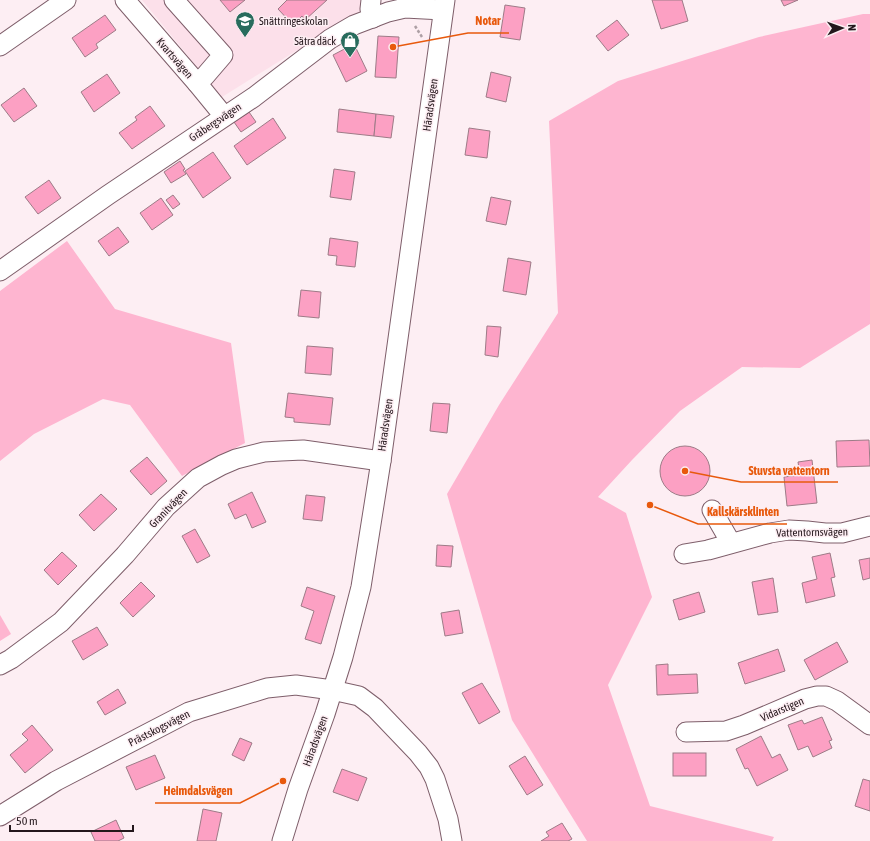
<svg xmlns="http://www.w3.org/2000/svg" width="870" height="841" font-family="'Asap Condensed',sans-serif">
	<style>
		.built { fill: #fce0ea }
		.green { fill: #feb5d0 }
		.building { fill: #fca0c3; stroke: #9d7b87 }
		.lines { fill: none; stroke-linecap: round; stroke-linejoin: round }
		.minor-casing { stroke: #7e5e6a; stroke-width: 21 }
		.path { stroke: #ad9fa4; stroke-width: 2.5; stroke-dasharray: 3 2; stroke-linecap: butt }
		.minor { stroke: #fff; stroke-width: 19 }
		.labels { text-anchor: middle; stroke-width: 3; stroke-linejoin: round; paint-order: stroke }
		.poi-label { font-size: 11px; fill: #24171c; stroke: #fdeef3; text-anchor: start }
		.street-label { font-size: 11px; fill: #24171c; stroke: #fdeef3 }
		.leader { fill: none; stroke: #e8590c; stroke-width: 1.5 }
		.callout-dot { fill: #e8590c; stroke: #fdeef3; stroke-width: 1.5 }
		.callout-label { font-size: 12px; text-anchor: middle; font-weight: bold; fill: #e8590c; stroke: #fdeef3; stroke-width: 3; stroke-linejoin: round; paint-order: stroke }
	</style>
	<rect width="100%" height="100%" fill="#fdeef3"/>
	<polygon class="built" points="142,0 378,0 222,97"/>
	<g class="green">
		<polygon points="863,14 870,14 870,324 800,368 742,367 680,411 632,460 598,497 626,513 652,597 608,685 650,806 774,837 772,841 587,841 512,720 447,494 499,405 558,313 549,121 618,81 759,37"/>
		<polygon points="67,241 115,309 231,343 245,443 182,476 130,405 103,399 34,434 0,461 0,291"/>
		<polygon points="0,615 11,634 0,641"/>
	</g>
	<g class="building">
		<polygon points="220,0 245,0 230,12"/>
		<polygon points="287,0 327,0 305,20 302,16 293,25 278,9"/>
		<polygon points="652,0 682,0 688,21 661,29"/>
		<polygon points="781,0 798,0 784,6"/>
		<polygon points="505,5 525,8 520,40 500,37"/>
		<polygon points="105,15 116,30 96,44 98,48 85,57 72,38"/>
		<polygon points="617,20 629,35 608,51 596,36"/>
		<polygon points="378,36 399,37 396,78 375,77"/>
		<polygon points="354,44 367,71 346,82 333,55"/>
		<polygon points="491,72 511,77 506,102 486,97"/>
		<polygon points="107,74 120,93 94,112 81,92"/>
		<polygon points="24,88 37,106 14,122 1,105"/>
		<polygon points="150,106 165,126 132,149 119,133 137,120 135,117"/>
		<polygon points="339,109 376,114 374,136 337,132"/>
		<polygon points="249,112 256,122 241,132 234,122"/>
		<polygon points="376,114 394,116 391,138 374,136"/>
		<polygon points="273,118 286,138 247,165 234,146"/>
		<polygon points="469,128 490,131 487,158 465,155"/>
		<polygon points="213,152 231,178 203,198 185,171"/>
		<polygon points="180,161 185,169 183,170 186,174 171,183 164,172"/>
		<polygon points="334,169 355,172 351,200 330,197"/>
		<polygon points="49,180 61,198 38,214 25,197"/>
		<polygon points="173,195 180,204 173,209 166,200"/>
		<polygon points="491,197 511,201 506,225 486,221"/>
		<polygon points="161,198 173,215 152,230 140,213"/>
		<polygon points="118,227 129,242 109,256 98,241"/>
		<polygon points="330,238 358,242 355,267 336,265 337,256 328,255"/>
		<polygon points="508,258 531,262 526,295 503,291"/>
		<polygon points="301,290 321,292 319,318 298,316"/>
		<polygon points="487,326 501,327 498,357 485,355"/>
		<polygon points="307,346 333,348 331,375 305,373"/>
		<polygon points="288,393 333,398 330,425 294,422 294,418 285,417"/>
		<polygon points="433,403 450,404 447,433 430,431"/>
		<polygon points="869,440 870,466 837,467 836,441"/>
		<circle cx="685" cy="471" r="25"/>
		<polygon points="147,457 167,481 151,495 130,471"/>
		<polygon points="812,460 817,503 787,506 784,477 800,475 798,462"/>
		<polygon points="252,492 266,522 252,528 246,514 235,519 228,504"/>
		<polygon points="101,494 117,509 94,531 79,515"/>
		<polygon points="306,495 325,497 322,521 303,519"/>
		<polygon points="195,529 210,556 197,563 182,536"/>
		<polygon points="437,545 453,546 451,567 436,566"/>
		<polygon points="62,552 77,566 58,585 44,570"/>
		<polygon points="830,553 835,577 831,578 835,596 806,603 802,583 817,579 812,557"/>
		<polygon points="870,558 870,578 863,580 859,560"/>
		<polygon points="773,578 778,612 758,615 752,582"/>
		<polygon points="141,582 155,596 133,617 120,603"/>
		<polygon points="307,587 335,596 321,644 305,639 314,611 301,606"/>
		<polygon points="699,592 705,612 679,620 673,600"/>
		<polygon points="459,610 463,633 445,636 441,613"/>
		<polygon points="97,627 108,645 83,660 72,641"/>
		<polygon points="837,642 848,662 815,680 804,660"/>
		<polygon points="778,649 785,671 745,684 738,663"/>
		<polygon points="668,664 668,675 697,674 698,693 657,695 656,665"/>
		<polygon points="482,683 500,712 479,724 462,693"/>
		<polygon points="118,689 126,703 105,715 97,702"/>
		<polygon points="822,717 832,740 829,741 832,748 813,757 808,746 798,750 788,725 802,720 804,724"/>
		<polygon points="32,725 53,750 25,773 10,755 28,740 22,734"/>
		<polygon points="761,736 772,758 780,754 788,770 757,786 748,768 745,769 736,749"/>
		<polygon points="240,738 252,743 244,761 232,755"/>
		<rect x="673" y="753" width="33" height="23"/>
		<polygon points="155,755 165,778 136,790 126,767"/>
		<polygon points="525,756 543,785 527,795 509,766"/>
		<polygon points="342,769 367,778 358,801 333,792"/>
		<polygon points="863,779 870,781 870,811 855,806"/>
		<polygon points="203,809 222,813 216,841 197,841"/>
		<polygon points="116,820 124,838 118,841 95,841 91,832"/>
		<polygon points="562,823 572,839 568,841 541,841 549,836 546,832"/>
	</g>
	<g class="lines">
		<defs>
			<g id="minor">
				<polyline points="125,0 197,83 224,116"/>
				<polyline points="174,0 223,55 205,76 197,83"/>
				<polyline points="371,0 370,9 373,18"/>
				<polyline points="0,46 66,0"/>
				<polyline points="0,271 108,195 254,97 330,39 354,25 388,12 405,8 443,10"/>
				<polyline points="712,510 731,543"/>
				<polyline points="684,554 708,550 770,533 789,530 807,531 825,533 842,533 870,526"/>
				<polyline points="0,665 11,659 61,622 125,555 166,507 198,478 222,465 236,459 264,452 281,451 303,450 381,461"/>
				<polyline points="686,732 726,731 744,725 805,699 817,696 826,696 837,701 870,725"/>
				<polyline points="0,816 56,781 189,712 267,688 296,685 332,690 359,696 375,708 418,753 429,767 435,779 448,819 452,841"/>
				<polyline points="282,841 298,789 325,714 343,657 361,587 381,461 445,0"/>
			</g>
		</defs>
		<use href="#minor" class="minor-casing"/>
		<polyline class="path" points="415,26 422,37"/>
		<use href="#minor" class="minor"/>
	</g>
	<defs>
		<symbol id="school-pin" viewBox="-11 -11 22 30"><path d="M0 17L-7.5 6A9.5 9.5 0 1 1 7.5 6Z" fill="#286c5d" stroke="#fdeef3"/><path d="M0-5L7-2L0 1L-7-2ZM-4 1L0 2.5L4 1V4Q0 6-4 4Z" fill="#fff"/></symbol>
		<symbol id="shop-pin" viewBox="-11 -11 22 30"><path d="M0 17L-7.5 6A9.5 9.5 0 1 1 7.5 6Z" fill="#286c5d" stroke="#fdeef3"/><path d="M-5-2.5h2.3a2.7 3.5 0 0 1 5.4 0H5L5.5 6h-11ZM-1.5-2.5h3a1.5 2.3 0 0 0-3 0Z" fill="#fff"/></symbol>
	</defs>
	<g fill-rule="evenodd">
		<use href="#school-pin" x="234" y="10" width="22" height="30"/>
		<use href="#shop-pin" x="339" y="30" width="22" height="30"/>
	</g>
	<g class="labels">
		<g class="poi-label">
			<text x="259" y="25">Snättringeskolan</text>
			<text x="336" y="45" text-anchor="end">Sätra däck</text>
		</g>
		<g class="street-label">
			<text transform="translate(175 58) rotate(49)" y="4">Kvartsvägen</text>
			<text transform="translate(430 105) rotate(-82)" y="4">Häradsvägen</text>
			<text transform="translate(215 122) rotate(-34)" y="4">Gråbergsvägen</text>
			<text transform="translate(385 425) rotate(-82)" y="4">Häradsvägen</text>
			<text transform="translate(168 508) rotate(-46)" y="4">Granitvägen</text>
			<text transform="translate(812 532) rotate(-1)" y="4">Vattentornsvägen</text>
			<text transform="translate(782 709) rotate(-23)" y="4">Vidarstigen</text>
			<text transform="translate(159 728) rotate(-27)" y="4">Prästskogsvägen</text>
			<text transform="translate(315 741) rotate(-70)" y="4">Häradsvägen</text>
		</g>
	</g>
	<path class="leader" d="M393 47L468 33H509M685 471L741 482H838M650 505L698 524H787M283 781L240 803H155"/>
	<g class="callout-dot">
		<circle cx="393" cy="47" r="4"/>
		<circle cx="685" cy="471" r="4"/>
		<circle cx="650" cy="505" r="4"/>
		<circle cx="283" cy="781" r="4"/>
	</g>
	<g class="callout-label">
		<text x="488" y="25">Notar</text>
		<text x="789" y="475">Stuvsta vattentorn</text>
		<text x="743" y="516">Kallskärsklinten</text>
		<text x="198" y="795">Heimdalsvägen</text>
	</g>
	<g transform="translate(842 28) rotate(88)" stroke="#fdeef3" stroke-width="3" paint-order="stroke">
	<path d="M0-3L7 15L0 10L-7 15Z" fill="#24171c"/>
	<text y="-6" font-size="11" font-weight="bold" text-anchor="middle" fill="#24171c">N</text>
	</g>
	<path d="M10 825v6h123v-6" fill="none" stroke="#24171c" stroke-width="2"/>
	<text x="16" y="825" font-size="12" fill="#24171c" stroke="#fdeef3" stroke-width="3" paint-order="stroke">50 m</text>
</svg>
